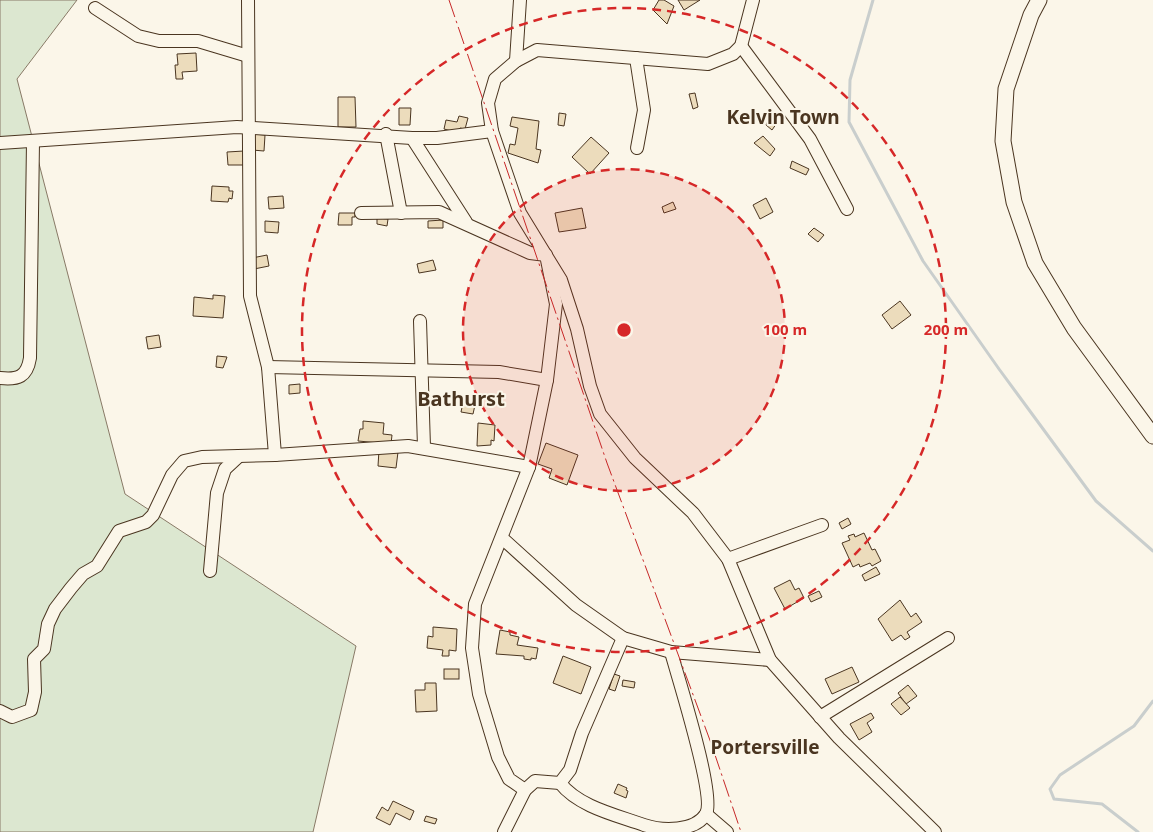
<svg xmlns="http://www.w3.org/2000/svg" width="1153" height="832" font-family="'Noto Sans',sans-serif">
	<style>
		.green { fill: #dce7d0; stroke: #887966 }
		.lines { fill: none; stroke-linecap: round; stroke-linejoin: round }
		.stream { stroke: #c9cecd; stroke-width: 3 }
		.building { fill: #ecdcbc; stroke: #4a3520 }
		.minor-casing { stroke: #4a3520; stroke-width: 14 }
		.major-casing { stroke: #4a3520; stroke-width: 17 }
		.minor { stroke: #fbf6e9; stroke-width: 12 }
		.major { stroke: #fbf6e9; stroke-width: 15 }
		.power { stroke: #c62828; stroke-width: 1; stroke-dasharray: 18 4 2.5 4; stroke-linecap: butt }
		.ring { fill: none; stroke: #d62828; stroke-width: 2.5; stroke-dasharray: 9 6 }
		.labels { text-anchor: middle; stroke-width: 4; stroke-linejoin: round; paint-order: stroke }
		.neighbourhood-label { font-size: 19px; font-weight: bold; fill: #4a3520; stroke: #fbf6e9 }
		.quarter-label { font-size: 20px; font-weight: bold; fill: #4a3520; stroke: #fbf6e9 }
		.centre { fill: #d62828; stroke: #fbf6e9; stroke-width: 2.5 }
		.ring-label { font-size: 15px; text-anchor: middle; font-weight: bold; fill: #d62828; stroke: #fbf6e9; stroke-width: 4; stroke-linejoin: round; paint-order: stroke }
	</style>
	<rect width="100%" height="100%" fill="#fbf6e9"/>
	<polygon class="green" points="0,0 77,0 17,79 125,494 356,646 313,832 0,832"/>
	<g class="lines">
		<g class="stream">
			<polyline points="873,0 850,80 849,122 923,261 999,369 1096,501 1153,551"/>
			<polyline points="1138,832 1102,804 1054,799 1050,789 1060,775 1134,726 1153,701"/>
		</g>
	</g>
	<g class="building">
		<polygon points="659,0 664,0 674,6 667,24 653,10"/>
		<polygon points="678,0 700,0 684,10"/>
		<polygon points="196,53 197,71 182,72 183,79 176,79 175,65 178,65 177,54"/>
		<polygon points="695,93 698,107 693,109 689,94"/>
		<polygon points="338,97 355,97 356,127 338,127"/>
		<polygon points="399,108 411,108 410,125 399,125"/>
		<polygon points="559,113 566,114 564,126 558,125"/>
		<polygon points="771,115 779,120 772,130 766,125"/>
		<polygon points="459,116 468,118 465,129 460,128 459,133 444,129 446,120 457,122"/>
		<polygon points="512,117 539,121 536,149 541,150 538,163 508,153 510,144 515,145 518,128 510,126"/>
		<polygon points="253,134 265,135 264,151 252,150"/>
		<polygon points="763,136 775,149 770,156 754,143"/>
		<polygon points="591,137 609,153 590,174 572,157"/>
		<polygon points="244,151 244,165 228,165 227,152"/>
		<polygon points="792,161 809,169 806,175 790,168"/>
		<polygon points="212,186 229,187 229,191 233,191 232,199 229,198 228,202 211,201"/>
		<polygon points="283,196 284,208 269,209 268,197"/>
		<polygon points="766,198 773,212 760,219 753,205"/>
		<polygon points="673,202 676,209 664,213 662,207"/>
		<polygon points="582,208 586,228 559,232 555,213"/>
		<polygon points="339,213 355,213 355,217 352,217 352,225 338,225"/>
		<polygon points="377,218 388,219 387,226 377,224"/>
		<polygon points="443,220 443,228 428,228 428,221"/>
		<polygon points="265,221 279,222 278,233 265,232"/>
		<polygon points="814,228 824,235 818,242 808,234"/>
		<polygon points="267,255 269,266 254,269 252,258"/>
		<polygon points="433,260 436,270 419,273 417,264"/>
		<polygon points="213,295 225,296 223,318 193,316 194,297 213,299"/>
		<polygon points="900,301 911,315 892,329 882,315"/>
		<polygon points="159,335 161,347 148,349 146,337"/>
		<polygon points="217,356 227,357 223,368 216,367"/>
		<polygon points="300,384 300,393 289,394 289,385"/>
		<polygon points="463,403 475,405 473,414 461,412"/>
		<polygon points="363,421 384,423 383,434 392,435 391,444 358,441 360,429 363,429"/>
		<polygon points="478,423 495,425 494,441 491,440 491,445 477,446"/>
		<polygon points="546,443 578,455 567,485 549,478 552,469 538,464"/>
		<polygon points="379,450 398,452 396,468 378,466"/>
		<polygon points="848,518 851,524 842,529 839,523"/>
		<polygon points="864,533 872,550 875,549 881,561 872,566 870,563 860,567 859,564 853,567 842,543 850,540 848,536 854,534 855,537"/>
		<polygon points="876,567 880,574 865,581 862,575"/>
		<polygon points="790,580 795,590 799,588 804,598 785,609 774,588"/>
		<polygon points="819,591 822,597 811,602 808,596"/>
		<polygon points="900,600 911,617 916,613 922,622 907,632 910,637 905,640 901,635 892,641 878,619"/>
		<polygon points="433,627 457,629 456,651 449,650 449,656 442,656 443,650 427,648 428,636 433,637"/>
		<polygon points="500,630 510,632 510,635 519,637 517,645 538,648 536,659 531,658 531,660 524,659 524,656 496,654"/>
		<polygon points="563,656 591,667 581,694 553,683"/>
		<polygon points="852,667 859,682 832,694 825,679"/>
		<rect x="444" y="669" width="15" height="10"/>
		<polygon points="614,674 620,676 615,691 609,689"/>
		<polygon points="623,680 635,682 634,688 622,686"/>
		<polygon points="425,683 436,683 437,711 416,712 415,690 425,690"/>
		<polygon points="908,685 917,696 906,704 898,693"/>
		<polygon points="900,697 910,708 901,715 891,704"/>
		<polygon points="871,713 874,718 867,723 872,732 859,740 850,724"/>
		<polygon points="618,784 627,788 626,790 628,791 626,798 614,793"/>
		<polygon points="393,801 414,811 410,820 396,813 390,825 376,818 382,807 388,811"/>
		<polygon points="426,816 437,819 435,824 424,821"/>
	</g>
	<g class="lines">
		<defs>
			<g id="minor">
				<polyline points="248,0 250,296 268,367 275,455"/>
				<polyline points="753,0 741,46 733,54 708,64 537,50 516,61 495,79 488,103 492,131 520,213 561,280 577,329 590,386 600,414 635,458 693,513 728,559 770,660 839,738 935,832"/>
				<polyline points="95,8 138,36 159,41 198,41 248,56"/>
				<polyline points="741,46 810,139 847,209"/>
				<polyline points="636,58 644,110 637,148"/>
				<polyline points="516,61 520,0"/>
				<polyline points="386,134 401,213"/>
				<polyline points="412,138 466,222"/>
				<polyline points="0,143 237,127 412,138 437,138 492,131"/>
				<polyline points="361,213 439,212 530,253 546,255 556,304 547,380 529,467 475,604 472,648 479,694 498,757 509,779 525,790"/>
				<polyline points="420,321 424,447"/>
				<polyline points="268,367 499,372 547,380"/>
				<path d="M0,378C18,380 27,377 30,358L33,142"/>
				<polyline points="502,538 576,605 623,638 671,652 770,660"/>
				<polyline points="728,559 822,525"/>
				<polyline points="210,571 217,493 225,469 239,456"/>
				<polyline points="0,711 12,717 31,710 35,692 34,659 44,649 48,624 55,609 71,588 83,574 97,566 119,531 146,522 153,515 172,475 184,461 202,457 275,455 408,446 529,467"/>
				<polyline points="820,717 948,638"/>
				<path d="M560,783C579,807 616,815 644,825C662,831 695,832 706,814C716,796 678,678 671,652"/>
				<polyline points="706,814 727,832"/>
				<polyline points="504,832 525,790 535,781 560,783 570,770 582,733 623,638"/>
			</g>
			<polyline id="major" points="1039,0 1031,15 1006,89 1003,141 1014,202 1035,263 1074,328 1153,436"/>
		</defs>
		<use href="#minor" class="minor-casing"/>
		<use href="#major" class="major-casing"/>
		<use href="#minor" class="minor"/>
		<use href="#major" class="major"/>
		<polyline class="power" points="449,0 607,463 711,743 741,832"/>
	</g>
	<circle cx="624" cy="330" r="161" fill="#d62828" fill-opacity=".12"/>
	<g class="ring">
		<circle cx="624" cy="330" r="161"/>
		<circle cx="624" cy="330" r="322"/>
	</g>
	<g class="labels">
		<g class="neighbourhood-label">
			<text x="783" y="124">Kelvin Town</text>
			<text x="765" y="754">Portersville</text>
		</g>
		<g class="quarter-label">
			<text x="461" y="406">Bathurst</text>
		</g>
	</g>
	<circle cx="624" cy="330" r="8" class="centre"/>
	<g class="ring-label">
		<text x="785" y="335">100 m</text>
		<text x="946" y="335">200 m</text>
	</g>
</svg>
